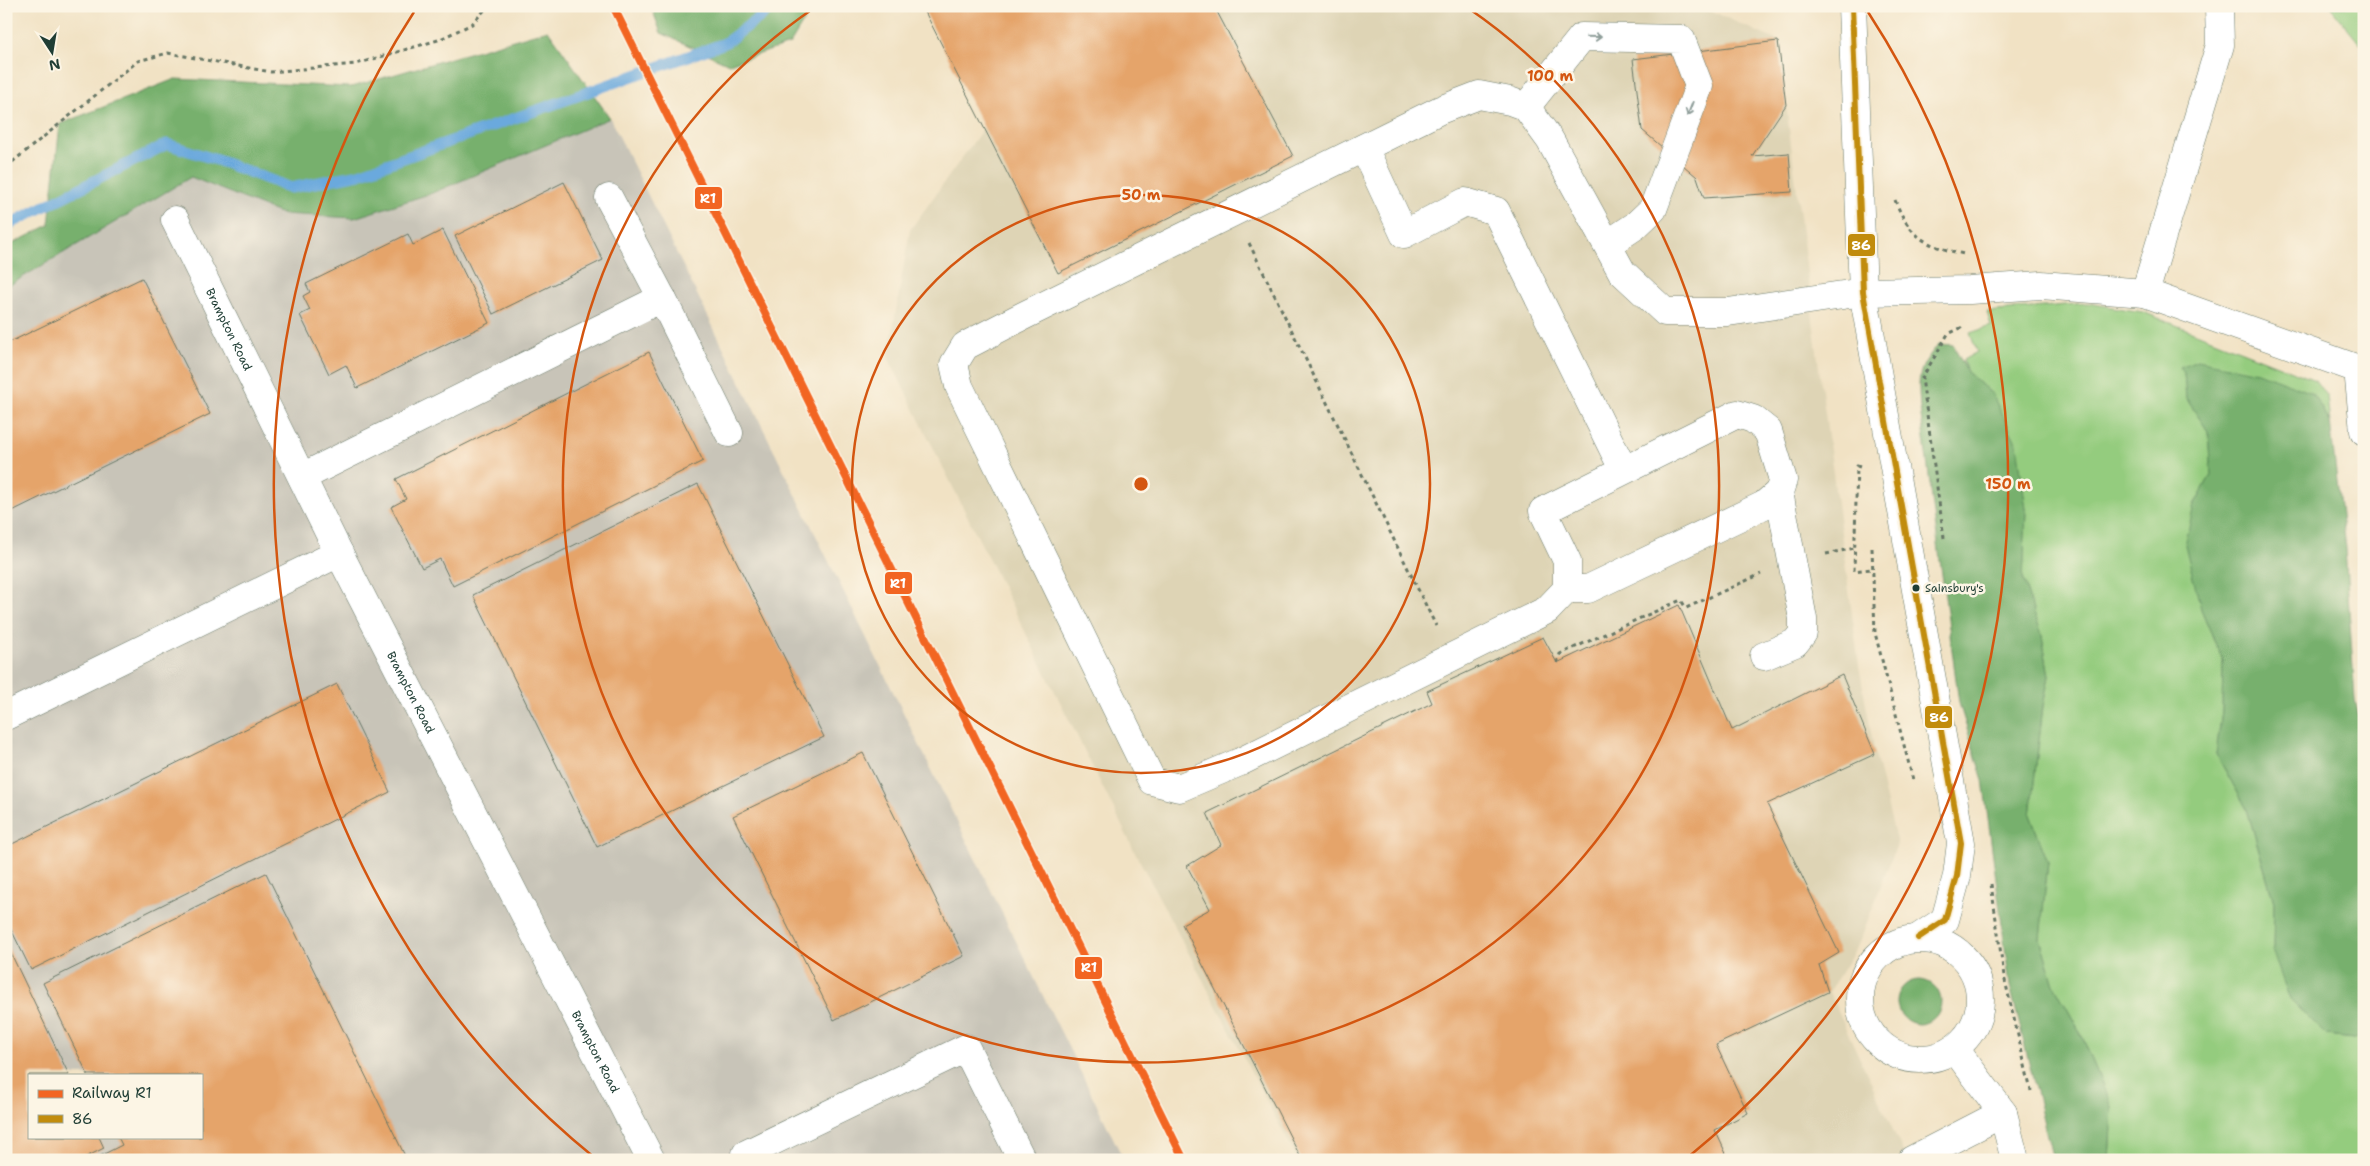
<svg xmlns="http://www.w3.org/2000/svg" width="2370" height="1166" font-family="'Shantell Sans',sans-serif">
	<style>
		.built { fill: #ded4b5 }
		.industrial { fill: #c8c4b8; fill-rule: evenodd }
		.green { fill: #94cc7e; stroke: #5a8459 }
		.forest { fill: #77b06d; stroke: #4b7650 }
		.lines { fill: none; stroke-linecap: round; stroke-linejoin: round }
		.stream { stroke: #6ba9dd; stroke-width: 11 }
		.building { fill: #e5a46a }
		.minor-casing { stroke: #687766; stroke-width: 29 }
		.path { stroke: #687766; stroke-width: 3; stroke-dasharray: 4 4; stroke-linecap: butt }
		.minor { stroke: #fff; stroke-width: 28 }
		.bus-1-casing { stroke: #fcf5e5; stroke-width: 10 }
		.bus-1 { stroke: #c18c0d; stroke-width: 6 }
		.rail-1-casing { stroke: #fcf5e5; stroke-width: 11 }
		.rail-1 { stroke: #f26522; stroke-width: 8 }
		.oneway { stroke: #8f9e9a }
		.ring { fill: none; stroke: #d45610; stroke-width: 2.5 }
		.bus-dot { fill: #1f3d34; stroke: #fcf5e5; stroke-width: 2 }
		.labels { text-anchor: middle; stroke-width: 5; stroke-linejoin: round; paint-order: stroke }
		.bus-label { font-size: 11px; fill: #1f3d34; stroke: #fcf5e5; text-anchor: start }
		.street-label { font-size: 12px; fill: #1f3d34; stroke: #fcf5e5 }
		.centre { fill: #d45610; stroke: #fcf5e5; stroke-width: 2.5 }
		.ring-label { font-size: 15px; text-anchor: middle; font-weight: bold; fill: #d45610; stroke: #fcf5e5; stroke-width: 5; stroke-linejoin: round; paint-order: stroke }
		.line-badge { stroke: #fcf5e5; stroke-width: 2 }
		.badge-label { font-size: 14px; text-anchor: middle; font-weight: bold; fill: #fff }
	</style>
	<rect width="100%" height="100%" fill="#fcf5e5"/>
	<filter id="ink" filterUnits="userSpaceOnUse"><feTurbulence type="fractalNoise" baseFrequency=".02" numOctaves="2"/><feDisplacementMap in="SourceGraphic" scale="10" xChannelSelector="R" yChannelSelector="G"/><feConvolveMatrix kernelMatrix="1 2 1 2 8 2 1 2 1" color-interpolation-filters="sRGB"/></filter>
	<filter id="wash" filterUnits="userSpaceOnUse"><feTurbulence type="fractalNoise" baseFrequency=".0096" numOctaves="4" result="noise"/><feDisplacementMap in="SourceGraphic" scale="20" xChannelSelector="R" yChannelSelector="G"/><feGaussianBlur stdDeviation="1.12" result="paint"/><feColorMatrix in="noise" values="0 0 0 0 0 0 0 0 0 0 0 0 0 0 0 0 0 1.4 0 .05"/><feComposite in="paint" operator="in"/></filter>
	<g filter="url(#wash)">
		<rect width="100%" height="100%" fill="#f1e2c4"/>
		<polygon class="built" points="922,6 1700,6 1778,41 1820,376 1859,666 1875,754 1897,844 1859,943 1829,992 1907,1160 1298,1160 1134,850 888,357 910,230 985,126"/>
		<path class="industrial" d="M610,118L1124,1160H6V287L191,177L282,214L354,218L432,193ZM29,1075H201V1137H29Z"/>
		<g class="green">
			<polygon points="2330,6 2364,6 2364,48"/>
			<polygon points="2087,303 2143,312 2315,380 2327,397 2330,422 2312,393 2184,373 2186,398 2208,431 2211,475 2194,505 2201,609 2223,661 2222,712 2216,754 2247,809 2274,902 2273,953 2326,1035 2364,1039 2364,1160 2109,1160 2112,1107 2080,1032 2054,985 2040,938 2048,862 2030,815 2043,706 2049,676 2042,636 2023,580 2026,509 1992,394 1967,372 1963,360 1977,352 1970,333 1991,326 1987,312"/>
		</g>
		<g class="forest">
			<polygon points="651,6 813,6 790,44 729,64 661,33"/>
			<polygon points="548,30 610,118 432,193 354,218 282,214 191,177 6,287 6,247 49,225 60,124 175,79 351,87"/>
			<path d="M1939,344L1953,345L1967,372L1992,394L2017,444L2026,509L2023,580L2042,636L2049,676L2043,706L2030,815L2048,862L2040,938L2054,985L2080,1032L2112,1107L2109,1160H2053L2010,986L1983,780L1959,703L1920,408C1918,376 1917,369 1939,344Z"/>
			<polygon points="2197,360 2258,372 2312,393 2330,422 2345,548 2355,699 2364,744 2364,1039 2326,1035 2290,1000 2273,953 2274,902 2247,809 2216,754 2222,712 2223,661 2201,609 2185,545 2194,505 2211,475 2208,431 2186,398 2184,373 2180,367"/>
			<circle cx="1919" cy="1002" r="22"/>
		</g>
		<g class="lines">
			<polyline class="stream" points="6,226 167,144 220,161 291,188 359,174 725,43 775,6"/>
		</g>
		<g id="blocks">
			<g class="building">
				<polygon points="922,6 1214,6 1293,156 1058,273"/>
				<polygon points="1778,41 1786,105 1752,156 1789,153 1792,192 1704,198 1697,177 1642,130 1633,59"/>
				<polygon points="564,182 603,260 493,314 455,236"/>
				<polygon points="443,230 489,323 357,388 346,365 329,374 300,315 310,310 303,296 310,292 306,284 408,234 413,245"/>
				<polygon points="142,278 210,414 6,514 6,344"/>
				<polygon points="649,352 703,461 453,586 440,559 422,568 391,507 406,499 396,479"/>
				<polygon points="698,484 824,737 597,847 473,595"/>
				<polygon points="1679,605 1732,730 1842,675 1875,754 1767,804 1839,953 1819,965 1828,992 1716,1045 1748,1113 1715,1130 1729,1160 1302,1160 1182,924 1210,909 1187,866 1221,845 1207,813 1432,703 1427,691 1543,637 1557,663"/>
				<polygon points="337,684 390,792 31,970 6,919 6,847"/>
				<polygon points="863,753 964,956 834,1020 733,816"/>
				<polygon points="266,873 407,1160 92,1160 122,1145 118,1137 201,1137 201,1075 88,1075 43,983"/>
				<polygon points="6,943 69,1075 29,1075 29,1137 99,1137 104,1148 80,1160 6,1160"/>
			</g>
		</g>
	</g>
	<g filter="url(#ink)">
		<use href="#blocks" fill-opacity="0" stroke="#687766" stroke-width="1"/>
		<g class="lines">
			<defs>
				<g id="minor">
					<polyline points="1852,6 1863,292 1961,843 1957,876 1945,920 1918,938"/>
					<polyline points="1526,107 1582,37 1681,39 1699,86 1653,209 1635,226 1608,244"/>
					<polyline points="1364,148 1404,234 1465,202 1496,211 1623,469"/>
					<polyline points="609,198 662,298"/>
					<path id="s1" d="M175,220L339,553L651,1160"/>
					<polyline points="2145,293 2220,45 2219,6"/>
					<polyline points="302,477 662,298 729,433"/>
					<polyline points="1567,589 1588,589 1764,505 1779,492"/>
					<polyline points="1764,656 1795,643 1803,633 1803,619 1779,492 1783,480 1768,431 1753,419 1737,414 1543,511 1567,561 1567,589 1547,610 1240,762 1179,788 1152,781 959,386 954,364 965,346 1023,316 1440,110 1479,95 1510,101 1526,107 1550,140 1622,272 1665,312 1728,312 1863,292 1970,290 2041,285 2145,293 2358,369 2364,431"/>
					<polyline points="6,716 339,553"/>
					<circle cx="1920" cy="999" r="60"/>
					<polyline points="1955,1049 2003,1113 2014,1156"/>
					<polyline points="749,1160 746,1154 966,1048 1022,1160"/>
					<polyline points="1912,1160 2003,1113"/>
				</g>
			</defs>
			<use href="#minor" class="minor-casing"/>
			<g class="path">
				<polyline points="6,167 138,61 168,53 271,72 356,64 438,40 472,24 488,6"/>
				<path d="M1895,200C1910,238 1926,246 1964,254"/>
				<polyline points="1249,243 1436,626"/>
				<polyline points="1860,467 1857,466 1854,571 1871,569"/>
				<polyline points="1944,538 1922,378 1948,334 1965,326"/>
				<polyline points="1872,548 1875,633 1913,780"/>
				<polyline points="1826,554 1855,548"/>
				<polyline points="1557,663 1560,654 1681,600 1686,608 1761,574"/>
				<polyline points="1991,884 2004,976 2031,1091"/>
			</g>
			<use href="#minor" class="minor"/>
			<defs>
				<polyline id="bus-1" points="1852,6 1863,292 1961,843 1957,876 1945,920 1918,938"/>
			</defs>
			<use href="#bus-1" class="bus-1-casing"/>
			<use href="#bus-1" class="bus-1"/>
			<defs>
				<polyline id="rail-1" points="613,6 1184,1160"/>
			</defs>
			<use href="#rail-1" class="rail-1-casing"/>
			<use href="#rail-1" class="rail-1"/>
		</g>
		<defs><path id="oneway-shaft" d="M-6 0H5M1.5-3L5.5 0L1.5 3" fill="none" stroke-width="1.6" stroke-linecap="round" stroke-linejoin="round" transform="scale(1.25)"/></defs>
		<g class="oneway">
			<use href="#oneway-shaft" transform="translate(1594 37) rotate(1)"/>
			<use href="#oneway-shaft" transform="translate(1690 109) rotate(111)"/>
		</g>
	</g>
	<g class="ring">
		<circle cx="1141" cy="484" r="289"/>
		<path d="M1468 8A578 578 0 1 1 814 8"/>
		<path d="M595 1158A867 867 0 0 1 414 12M1868 12A867 867 0 0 1 1687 1158"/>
	</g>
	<circle class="bus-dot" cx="1916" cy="588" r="4.5"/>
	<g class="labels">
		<g class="bus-label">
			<text x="1925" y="592">Sainsbury's</text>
		</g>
		<g class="street-label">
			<text dy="4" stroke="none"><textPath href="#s1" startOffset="122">Brampton Road</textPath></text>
			<text dy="4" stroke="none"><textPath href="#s1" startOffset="528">Brampton Road</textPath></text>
			<text dy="4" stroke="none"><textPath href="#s1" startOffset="932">Brampton Road</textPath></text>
		</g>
	</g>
	<circle cx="1141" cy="484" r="8" class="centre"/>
	<g class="ring-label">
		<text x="1550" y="81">100 m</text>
		<text x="1141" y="200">50 m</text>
		<text x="2008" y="489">150 m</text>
	</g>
	<g class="line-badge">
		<rect x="694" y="186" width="29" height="24" rx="5" fill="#f26522"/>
		<rect x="1847" y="233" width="29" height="24" rx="5" fill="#c18c0d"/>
		<rect x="884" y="571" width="29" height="24" rx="5" fill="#f26522"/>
		<rect x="1924" y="705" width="29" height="24" rx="5" fill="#c18c0d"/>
		<rect x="1074" y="956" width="29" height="24" rx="5" fill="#f26522"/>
	</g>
	<g class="badge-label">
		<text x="708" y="203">R1</text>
		<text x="1861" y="250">86</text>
		<text x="898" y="588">R1</text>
		<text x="1939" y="722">86</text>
		<text x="1089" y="972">R1</text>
	</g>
	<rect width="2370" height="1166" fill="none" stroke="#fcf5e5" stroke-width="25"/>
	<rect x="28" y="1074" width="175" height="65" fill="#fcf5e5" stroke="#a4ab9e"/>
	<rect x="38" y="1090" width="25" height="8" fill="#f26522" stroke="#a4ab9e"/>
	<text x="72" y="1098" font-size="15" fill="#1f3d34">Railway R1</text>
	<rect x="38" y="1115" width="25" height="8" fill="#c18c0d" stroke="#a4ab9e"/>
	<text x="72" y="1124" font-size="15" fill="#1f3d34">86</text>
	<g transform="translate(52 52) rotate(168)" stroke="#fcf5e5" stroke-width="4" paint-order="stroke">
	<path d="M0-4L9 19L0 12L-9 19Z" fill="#1f3d34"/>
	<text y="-8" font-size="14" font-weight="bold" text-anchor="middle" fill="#1f3d34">N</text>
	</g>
</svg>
